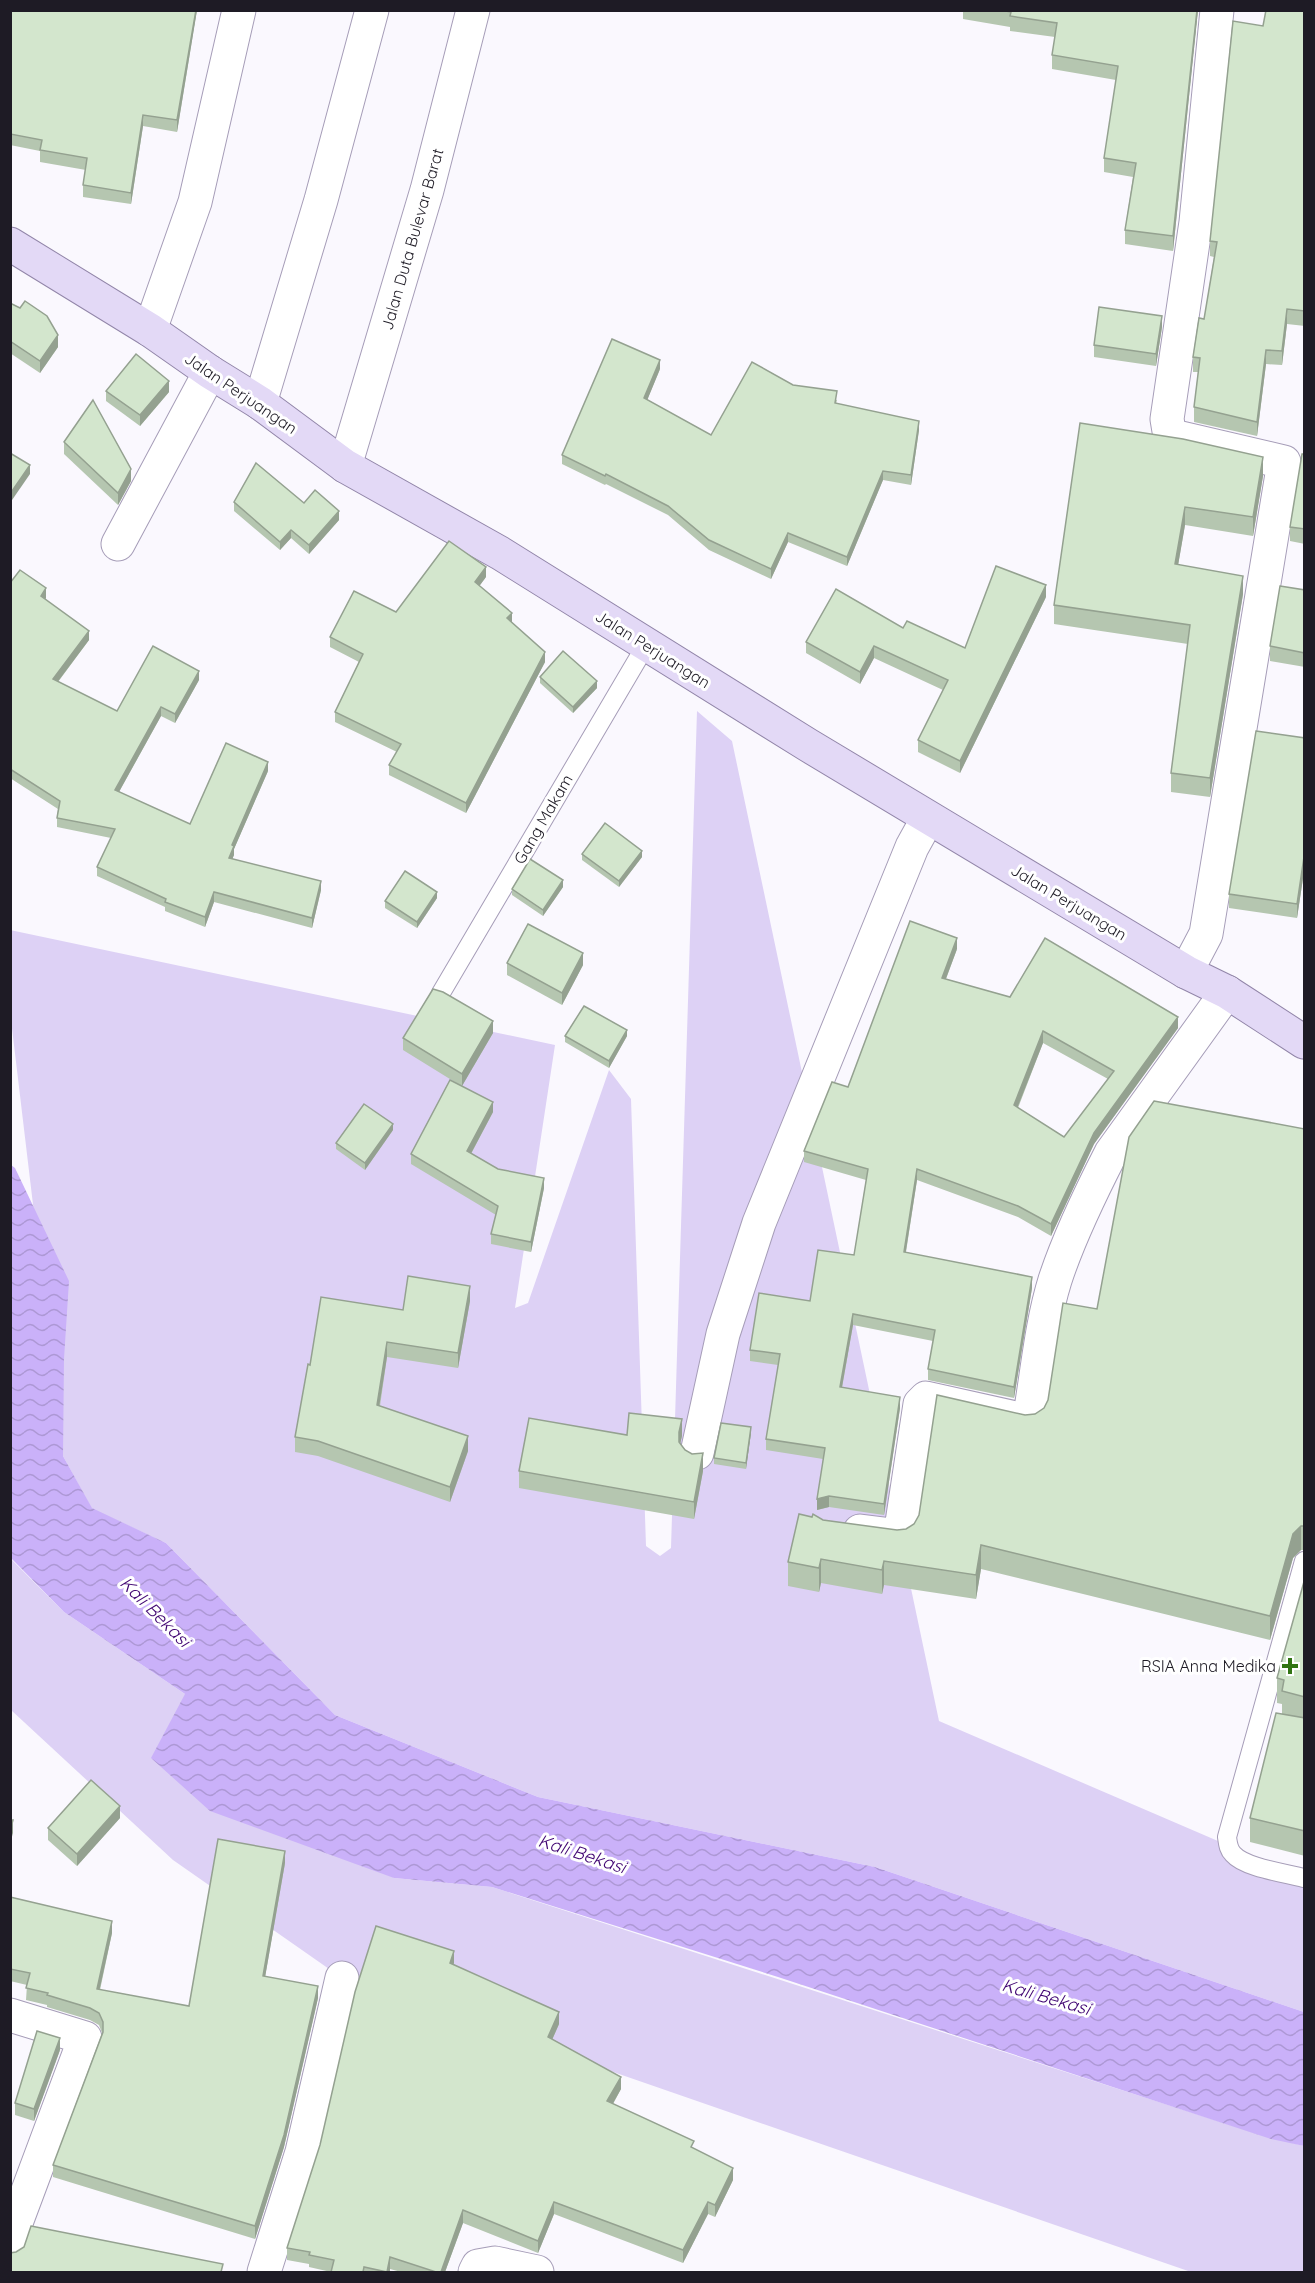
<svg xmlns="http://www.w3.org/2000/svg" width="1315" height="2283" font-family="Quicksand,sans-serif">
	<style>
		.green { fill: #ddd1f5 }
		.water { fill: url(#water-waves) }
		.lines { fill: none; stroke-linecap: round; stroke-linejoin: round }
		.lane-casing { stroke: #a69db8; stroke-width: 20 }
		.street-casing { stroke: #a69db8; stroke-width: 35 }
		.primary-casing { stroke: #9286a9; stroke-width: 35 }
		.lane { stroke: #fff; stroke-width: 18 }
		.street { stroke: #fff; stroke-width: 33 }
		.primary { stroke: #e3d9f6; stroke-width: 33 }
		.wall { fill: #b5c6b0; fill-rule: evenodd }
		.shaded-wall { fill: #94a190 }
		.building { fill: #d3e6cd; stroke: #94a190; stroke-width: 1.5; fill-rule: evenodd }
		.poi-dot { fill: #327514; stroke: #fff; stroke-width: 2 }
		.labels { text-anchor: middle; stroke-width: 6; stroke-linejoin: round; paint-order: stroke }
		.street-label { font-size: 16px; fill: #1e1b25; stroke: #fff }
		.poi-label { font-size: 16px; fill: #1e1b25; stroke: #fff; text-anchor: end }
		.water-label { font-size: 18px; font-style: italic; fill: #400572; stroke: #fff }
	</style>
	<defs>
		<pattern id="water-waves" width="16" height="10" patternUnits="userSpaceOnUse" patternTransform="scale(1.5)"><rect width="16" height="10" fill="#cab1f9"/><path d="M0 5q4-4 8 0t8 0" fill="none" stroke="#ad98d5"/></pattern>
	</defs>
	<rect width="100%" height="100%" fill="#faf8fe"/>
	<g class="green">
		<polygon points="697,711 732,741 939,1721 1304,1878 1304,2012 875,1867 538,1797 335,1715 166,1543 92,1509 63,1456 11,1020 10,930 555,1045 515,1308 528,1303 609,1070 631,1099 646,1546 660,1556 671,1548"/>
		<polygon points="10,1558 64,1612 185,1694 394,1878 492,1887 1255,2133 1304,2146 1304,2272 1191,2272 342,1978 173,1860 11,1710"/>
	</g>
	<polygon class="water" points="11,1165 15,1168 69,1281 64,1359 63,1456 92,1508 166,1543 335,1715 538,1797 875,1867 1304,2012 1304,2146 1271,2139 778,1977 492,1887 394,1878 210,1811 151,1758 185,1694 64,1612 11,1558"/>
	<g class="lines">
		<defs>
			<g id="lane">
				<polyline points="441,993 646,645"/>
				<path d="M1304,1561L1227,1837C1228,1843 1228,1849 1233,1854C1245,1868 1286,1873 1304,1878"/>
			</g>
			<g id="street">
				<polyline points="150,330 195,202 239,10"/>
				<polyline points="260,403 321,200 372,10"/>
				<polyline points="345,466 427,190 473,10"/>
				<polyline points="118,544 210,372"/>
				<polyline points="1186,972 1206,934 1284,462 1177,437 1169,431 1167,419 1196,222 1217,10"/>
				<polyline points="697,1453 723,1334 759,1223 912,847 928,818"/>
				<path d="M860,1531L900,1536L920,1404L926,1398L1029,1421C1037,1375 1041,1325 1055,1280C1069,1237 1090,1194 1111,1153L1227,992"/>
				<polyline points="10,2015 85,2038 14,2228 10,2245"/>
				<polyline points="264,2272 302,2152 342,1978"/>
				<polyline points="475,2272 478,2266 495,2263 537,2272"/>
			</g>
			<polyline id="primary" points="10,244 150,330 210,372 260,403 345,466 500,553 808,745 1186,972 1227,992 1304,1042"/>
		</defs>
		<use href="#lane" class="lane-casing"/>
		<use href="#street" class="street-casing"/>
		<use href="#primary" class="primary-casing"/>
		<use href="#lane" class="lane"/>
		<use href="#street" class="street"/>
		<use href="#primary" class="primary"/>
	</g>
	<g class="wall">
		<polygon points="10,10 197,10 177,132 143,126 131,204 83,197 83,185 86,170 40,162 40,151 10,145"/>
		<polygon points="963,10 1198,10 1173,251 1125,244 1125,230 1133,177 1104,172 1104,158 1116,80 1052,69 1052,55 1055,37 1010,31 1010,27 963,19"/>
		<polygon points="1305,10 1305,326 1287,324 1282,365 1266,364 1257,436 1194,422 1194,407 1198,372 1193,372 1193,357 1204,319 1214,257 1210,256 1210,241 1263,26"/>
		<polygon points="10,303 58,347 40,373 10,353"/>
		<polygon points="1162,327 1156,366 1094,357 1094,345"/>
		<polygon points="660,369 647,400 711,435 793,385 837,400 836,404 919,430 911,485 883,480 847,566 788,542 771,579 709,550 668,515 606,484 605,485 562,464 562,455"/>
		<polygon points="106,391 169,392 140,426 106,401"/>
		<polygon points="1080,423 1263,476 1253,536 1185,525 1178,565 1243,594 1210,797 1171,792 1171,773 1188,644 1054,624 1054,605"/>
		<polygon points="64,442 131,481 118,505 64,454"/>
		<polygon points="1305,454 1305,544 1290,541 1290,527"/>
		<polygon points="234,502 304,503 339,520 309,554 291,538 280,550 234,511"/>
		<polygon points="486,577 479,586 545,662 466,813 389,775 389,765 397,752 335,722 335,712 359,662 330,647 330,637"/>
		<polygon points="10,583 46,598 45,599 89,640 58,682 117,711 199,680 175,723 161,716 119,792 190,824 268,771 234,849 234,855 232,859 321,890 312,928 214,902 205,927 165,911 165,907 97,876 97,867 111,838 57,827 57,818 58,809 10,778"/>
		<polygon points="1305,590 1305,667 1270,661 1270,646"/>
		<polygon points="1046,597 960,773 918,752 918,740 943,690 874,658 860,684 806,653 806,642 903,628 965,648"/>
		<polygon points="540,677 597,688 573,713 540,683"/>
		<polygon points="1305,738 1305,865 1297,918 1229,908 1229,894"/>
		<polygon points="582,854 642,857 619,887 582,860"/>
		<polygon points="563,887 543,916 512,895 512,889"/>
		<polygon points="437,898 417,928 385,908 385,901"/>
		<path d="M957,949L946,979L1010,997L1178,1028L1094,1144L1051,1236L1018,1217L917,1180L906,1252L1032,1288L1014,1398L928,1380V1369L933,1341L853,1325L842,1388L900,1408L884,1515L829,1507L817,1510L823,1459L766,1450V1439L778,1365L750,1361V1350L810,1301L854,1255L866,1180L804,1162V1151L848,1087ZM1043,1043L1108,1079L1064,1137L1018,1108Z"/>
		<polygon points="507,963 583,965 562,1005 507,975"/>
		<polygon points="493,1033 462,1086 493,1112 471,1154 498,1169 544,1188 531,1252 491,1244 491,1234 496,1215 411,1164 411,1154 458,1084 403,1050 403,1038"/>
		<polygon points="565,1036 627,1036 609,1068 565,1042"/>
		<polygon points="1305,1129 1305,1550 1301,1550 1293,1558 1270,1640 981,1569 976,1599 884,1585 882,1594 821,1583 819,1592 788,1586 788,1562 823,1520 897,1530 906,1529 914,1524 1025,1415 1035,1414 1044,1408 1097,1309"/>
		<polygon points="393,1130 365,1170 336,1149 336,1143"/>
		<polygon points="470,1301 458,1368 387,1357 380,1406 468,1451 450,1502 318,1456 295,1452 295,1437 310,1365 403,1310"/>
		<polygon points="751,1433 746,1469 714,1464 714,1458"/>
		<polygon points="627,1435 682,1436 680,1443 703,1471 694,1519 519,1488 519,1471"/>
		<polygon points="1305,1578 1305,1856 1250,1842 1250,1818 1282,1714 1282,1704 1277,1703 1277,1678"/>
		<polygon points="120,1818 77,1866 48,1840 48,1828"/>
		<polygon points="285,1863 265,1977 318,1998 284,2147 255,2239 53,2177 53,2165 102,2033 99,2025 90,2020 47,2007 47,2005 26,2000 27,1985 10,1981 10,1897 112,1933 100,1990 189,2006"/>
		<polygon points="454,1963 453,1964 559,2024 552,2040 621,2089 613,2104 694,2149 733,2180 715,2217 708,2214 683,2263 554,2214 538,2253 463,2223 445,2272 401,2272 390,2269 390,2272 331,2272 309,2267 309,2264 287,2260 287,2248"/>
		<polygon points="60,2050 34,2121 15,2115 15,2103"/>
	</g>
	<g class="shaded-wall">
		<polygon points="196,10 197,10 177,132 177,120"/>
		<polygon points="1197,10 1198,10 1173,251 1173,236"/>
		<polygon points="143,115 143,126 131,204 131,193"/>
		<polygon points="1287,309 1287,324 1282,365 1282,351"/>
		<polygon points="1162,316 1162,327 1156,366 1156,354"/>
		<polygon points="58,335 58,347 40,373 40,361"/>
		<polygon points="1266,350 1266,364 1257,436 1257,422"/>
		<polygon points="660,360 660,369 644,408 644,398"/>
		<polygon points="169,381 169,392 140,426 140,415"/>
		<polygon points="919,421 919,430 911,485 911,475"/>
		<polygon points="1263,457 1263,476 1253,536 1253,517"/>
		<polygon points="30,465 30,474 10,503 10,494"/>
		<polygon points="131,469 131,481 118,505 118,493"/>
		<polygon points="883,471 883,480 847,566 847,557"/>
		<polygon points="1185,507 1185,525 1175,583 1175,564"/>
		<polygon points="339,511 339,520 309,554 309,545"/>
		<polygon points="291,530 291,538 280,550 280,542"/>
		<polygon points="788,533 788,542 771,579 771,569"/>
		<polygon points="486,567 486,577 475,592 475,582"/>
		<polygon points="1243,576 1243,594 1210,797 1210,778"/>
		<polygon points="1046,585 1046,597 960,773 960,761"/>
		<polygon points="46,588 46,598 41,605 41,596"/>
		<polygon points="512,613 512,623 507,618"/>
		<polygon points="89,631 89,640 53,688 53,679"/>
		<polygon points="874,646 874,658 860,684 860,672"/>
		<polygon points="545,652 545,662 466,813 466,803"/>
		<polygon points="199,671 199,680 175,723 175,714"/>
		<polygon points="597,681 597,688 573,713 573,707"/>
		<polygon points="161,707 161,716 115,799 115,790"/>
		<polygon points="268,762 268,771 234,849 234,855 229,867 229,858 232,845"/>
		<polygon points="1305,850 1305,865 1297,918 1297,904"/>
		<polygon points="642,851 642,857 619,887 619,881"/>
		<polygon points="563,880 563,887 543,916 543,910"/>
		<polygon points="321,881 321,890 312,928 312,918"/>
		<polygon points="214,892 214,902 205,927 205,917"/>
		<polygon points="437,892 437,898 417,928 417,922"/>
		<polygon points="957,938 957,949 942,989 942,978"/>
		<polygon points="583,953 583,965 562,1005 562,993"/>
		<polygon points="1178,1017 1178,1028 1094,1144 1051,1236 1051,1224 1094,1133"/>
		<polygon points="493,1021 493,1033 462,1086 462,1074"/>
		<polygon points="627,1030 627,1036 609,1068 609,1061"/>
		<polygon points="1043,1031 1043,1043 1014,1116 1014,1105"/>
		<polygon points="493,1102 493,1112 467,1161 467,1151"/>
		<polygon points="393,1124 393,1130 365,1170 365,1163"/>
		<polygon points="917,1169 917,1180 904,1263 904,1252"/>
		<polygon points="544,1178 544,1188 531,1252 531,1242"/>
		<polygon points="1032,1277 1032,1288 1014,1398 1014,1387"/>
		<polygon points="470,1286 470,1301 458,1368 458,1353"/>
		<polygon points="853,1314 853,1325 840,1398 840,1387"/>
		<polygon points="387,1342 387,1357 377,1420 377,1405"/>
		<polygon points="900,1397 900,1408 884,1515 884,1504"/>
		<polygon points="682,1419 682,1436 679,1449 679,1432"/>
		<polygon points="751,1427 751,1433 746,1469 746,1463"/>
		<polygon points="468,1436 468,1451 450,1502 450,1487"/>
		<polygon points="703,1453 703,1471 694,1519 694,1502"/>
		<polygon points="829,1496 829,1507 817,1510 817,1499"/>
		<polygon points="1301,1526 1301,1550 1293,1558 1270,1640 1270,1616 1293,1534"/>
		<polygon points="981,1545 981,1569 976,1599 976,1575"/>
		<polygon points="821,1559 821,1583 819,1592 819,1568"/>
		<polygon points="884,1561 884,1585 882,1594 882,1570"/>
		<polygon points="120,1806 120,1818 77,1866 77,1854"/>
		<polygon points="13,1820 13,1833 10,1844 10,1831"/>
		<polygon points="285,1851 285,1863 263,1989 263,1976"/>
		<polygon points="112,1921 112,1933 97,2001 97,1989"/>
		<polygon points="454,1951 454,1963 450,1975 450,1963"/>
		<polygon points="318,1986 318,1998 284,2147 255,2239 255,2226"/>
		<polygon points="559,2012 559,2024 548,2049 548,2037"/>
		<polygon points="60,2038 60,2050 34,2121 34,2109"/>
		<polygon points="621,2077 621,2089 607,2114 607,2101"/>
		<polygon points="733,2168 733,2180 715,2217 715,2205"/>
		<polygon points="554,2202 554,2214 538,2253 538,2241"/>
		<polygon points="708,2202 708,2214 683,2263 683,2250"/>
		<polygon points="463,2210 463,2223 445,2272 441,2272"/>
		<polygon points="390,2257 390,2272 387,2272"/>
	</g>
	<g class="building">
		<polygon points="10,10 196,10 177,120 143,115 131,193 83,185 87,158 40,150 42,140 10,134"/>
		<polygon points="1000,10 1197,10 1173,236 1125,230 1136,163 1104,158 1118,66 1052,55 1057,23 1010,16 1011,12"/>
		<polygon points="1266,10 1305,10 1305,311 1287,309 1282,351 1266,350 1257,422 1194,407 1200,358 1193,357 1199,318 1204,319 1217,242 1210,241 1233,21 1263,26"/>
		<polygon points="25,301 47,316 58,335 40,361 10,341 10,303 20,308"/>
		<polygon points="1099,307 1162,316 1156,354 1094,345"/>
		<polygon points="612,339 660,360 644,398 711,435 752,362 793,385 837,391 835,403 919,421 911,475 883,471 847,557 788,533 771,569 709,540 668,506 606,474 605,476 562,455"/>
		<polygon points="136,354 169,381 140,415 106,391"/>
		<polygon points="93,400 131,469 118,493 64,442"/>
		<polygon points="1080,423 1183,439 1263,457 1253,517 1185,507 1175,564 1243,576 1210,778 1171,773 1190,625 1054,605"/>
		<polygon points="10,453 30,465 10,494"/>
		<polygon points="1302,454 1305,454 1305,529 1290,527"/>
		<polygon points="256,463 304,503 315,490 339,511 309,545 291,530 280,542 234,502"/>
		<polygon points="449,541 486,567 475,582 512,613 507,618 545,652 466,803 389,765 401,744 335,712 363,654 330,637 354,591 396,612"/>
		<polygon points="996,566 1046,585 960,761 918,740 948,680 874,646 860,672 806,642 836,589 903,628 907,621 965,648"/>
		<polygon points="20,570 46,588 41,596 89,631 53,679 117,711 153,646 199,671 175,714 161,707 115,790 190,824 226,743 268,762 232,845 234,846 229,858 321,881 312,918 214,892 205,917 165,902 166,899 97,867 115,829 57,818 60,801 10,769 10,583"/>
		<polygon points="1280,586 1305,590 1305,653 1270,646"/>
		<polygon points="563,651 597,681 573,707 540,677"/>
		<polygon points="1256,731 1305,738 1305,850 1297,904 1229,894"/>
		<polygon points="605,823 642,851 619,881 582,854"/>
		<polygon points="530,859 563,880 543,910 512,889"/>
		<polygon points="405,871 437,892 417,922 385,901"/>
		<path d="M910,921L957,938L942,978L1010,997L1045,938L1178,1017L1094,1133L1051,1224L1018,1206L917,1169L904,1252L1032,1277L1014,1387L928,1369L935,1330L853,1314L840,1387L900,1397L884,1504L829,1496L817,1499L825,1448L766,1439L780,1354L750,1350L759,1293L810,1301L818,1250L854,1255L868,1169L804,1151L832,1082L848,1087ZM1043,1031L1114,1071L1064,1137L1014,1105Z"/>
		<polygon points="528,924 583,953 562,993 507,963"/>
		<polygon points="433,989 443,992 493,1021 462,1074 403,1038"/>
		<polygon points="584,1006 627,1030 609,1061 565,1036"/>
		<polygon points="450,1080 493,1102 467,1151 498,1169 544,1178 531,1242 491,1234 498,1206 411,1154"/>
		<polygon points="1154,1101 1305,1129 1305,1526 1301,1526 1293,1534 1270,1616 981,1545 976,1575 884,1561 882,1570 821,1559 819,1568 788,1562 799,1514 812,1517 813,1514 823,1520 897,1530 906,1529 914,1524 919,1515 937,1395 1025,1415 1035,1414 1044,1408 1048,1400 1063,1303 1097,1309 1129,1137"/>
		<polygon points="364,1104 393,1124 365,1163 336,1143"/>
		<polygon points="408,1276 470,1286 458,1353 387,1342 377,1405 468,1436 450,1487 318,1441 295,1437 308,1364 310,1365 321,1297 403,1310"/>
		<polygon points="629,1413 682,1419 679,1432 679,1442 685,1450 692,1454 703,1453 694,1502 519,1471 529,1418 627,1435"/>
		<polygon points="721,1423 751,1427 746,1463 714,1458"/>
		<polygon points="1305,1578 1305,1697 1282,1691 1284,1680 1277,1678"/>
		<polygon points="1276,1713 1305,1718 1305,1831 1250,1818"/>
		<polygon points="91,1780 120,1806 77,1854 48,1828"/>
		<polygon points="10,1820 13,1820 10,1831"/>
		<polygon points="218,1839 285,1851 263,1976 318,1986 284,2135 255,2226 53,2165 103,2032 103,2022 99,2013 90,2008 47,1995 48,1993 26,1988 30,1973 10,1969 10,1897 112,1921 97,1989 189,2006"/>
		<polygon points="376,1926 454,1951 450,1963 559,2012 548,2037 621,2077 607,2101 694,2141 691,2147 733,2168 715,2205 708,2202 683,2250 554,2202 538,2241 463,2210 441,2272 436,2272 390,2257 387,2272 364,2267 363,2272 331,2272 334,2260 309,2255 310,2252 287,2248 320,2145 355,1992"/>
		<polygon points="37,2031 60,2038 34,2109 15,2103"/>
		<polygon points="31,2226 223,2264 221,2272 10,2272 10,2253 16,2252 24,2247"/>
	</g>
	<path class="poi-dot" d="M1287 1657h6v6h6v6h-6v6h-6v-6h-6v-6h6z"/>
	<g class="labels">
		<g class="street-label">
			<text transform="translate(412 239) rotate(-74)" y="6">Jalan Duta Bulevar Barat</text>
			<text transform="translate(241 393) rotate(34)" y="6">Jalan Perjuangan</text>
			<text transform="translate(653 649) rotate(32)" y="6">Jalan Perjuangan</text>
			<text transform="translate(543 819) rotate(-60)" y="6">Gang Makam</text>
			<text transform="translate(1069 902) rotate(31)" y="6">Jalan Perjuangan</text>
		</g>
		<g class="poi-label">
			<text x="1276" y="1672">RSIA Anna Medika</text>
		</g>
		<g class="water-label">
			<text transform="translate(155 1612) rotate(45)" y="6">Kali Bekasi</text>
			<text transform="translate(582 1854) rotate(18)" y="6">Kali Bekasi</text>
			<text transform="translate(1046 1997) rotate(16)" y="6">Kali Bekasi</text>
		</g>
	</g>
	<rect width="1315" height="2283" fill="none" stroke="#1e1b25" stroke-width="24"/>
</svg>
